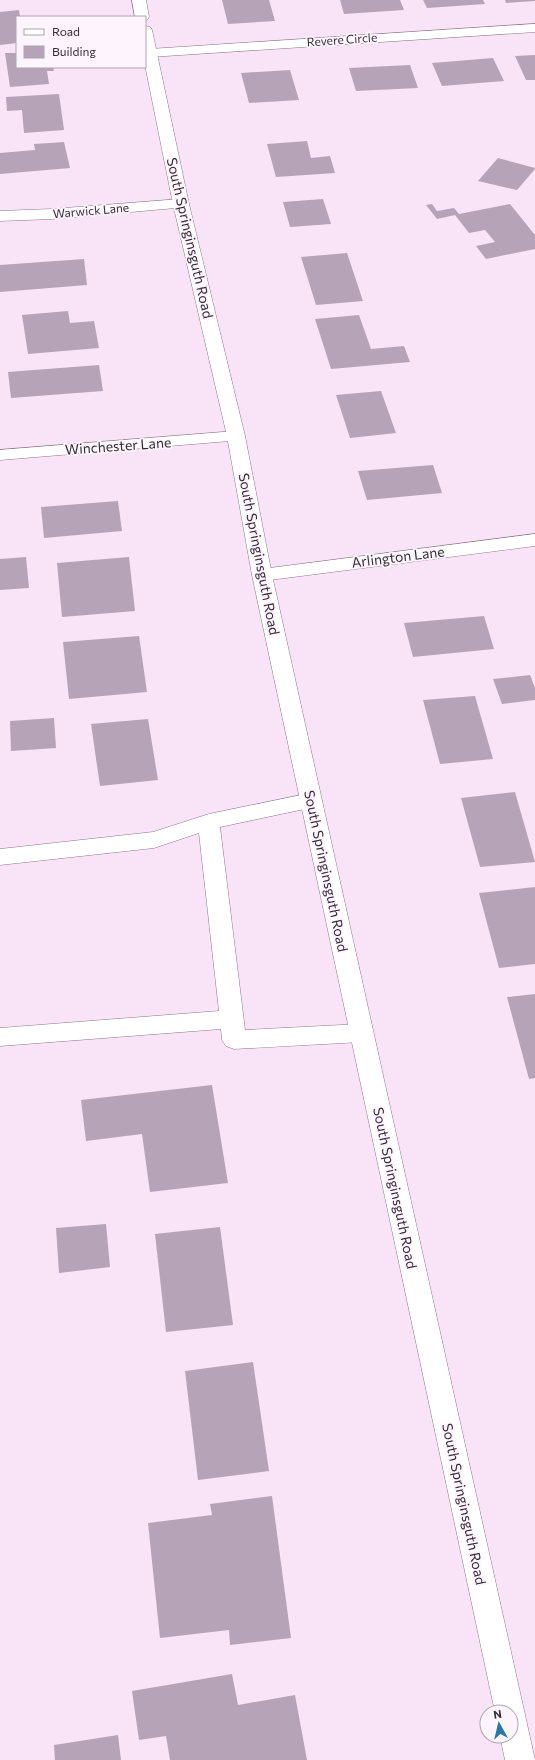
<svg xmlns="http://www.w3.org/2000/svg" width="535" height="1760" font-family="Commissioner,sans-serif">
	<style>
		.building { fill: #b7a3b7 }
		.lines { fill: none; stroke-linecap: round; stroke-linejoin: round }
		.lane-casing { stroke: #8a778a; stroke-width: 1 }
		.street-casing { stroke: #8a778a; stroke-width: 1 }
		.secondary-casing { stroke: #8a778a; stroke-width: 1 }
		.lane { fill: #fff; fill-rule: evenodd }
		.street { fill: #fff; fill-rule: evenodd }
		.secondary { fill: #fff; fill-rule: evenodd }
		.labels { text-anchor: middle; stroke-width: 3.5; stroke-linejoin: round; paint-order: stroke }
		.far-street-label { font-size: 12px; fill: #362e36; stroke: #fdf4fd }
		.street-label { font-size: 14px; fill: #362e36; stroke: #fdf4fd }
	</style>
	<rect width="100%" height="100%" fill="#f8e3f7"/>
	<g class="building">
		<polygon points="222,0 269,0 275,21 228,24"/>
		<polygon points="340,0 400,0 404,10 344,14"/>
		<polygon points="423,0 483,0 485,4 427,8"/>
		<polygon points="505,0 535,0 535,1 506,3"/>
		<polygon points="19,10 20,17 17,17 17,43 0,45 0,12"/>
		<polygon points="5,53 17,53 17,67 53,67 54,71 47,71 49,84 10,87"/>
		<polygon points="535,55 535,80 526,80 515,56"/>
		<polygon points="493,58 504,81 442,86 432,63"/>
		<polygon points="410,65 418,88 356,91 349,68"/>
		<polygon points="290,70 299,100 249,103 241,73"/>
		<polygon points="59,94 64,130 24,133 22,110 7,111 6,97"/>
		<polygon points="307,141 311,158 330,156 335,173 276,177 267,144"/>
		<polygon points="64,142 70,168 0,174 0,153 35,150 34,144"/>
		<polygon points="498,158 535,168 535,169 517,190 478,181"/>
		<polygon points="323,199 331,224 290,227 283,202"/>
		<polygon points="432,204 437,211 454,208 459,214 510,204 535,235 535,249 486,259 476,246 495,242 485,230 469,233 455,215 437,219 426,205"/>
		<polygon points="347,253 363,301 316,305 301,257"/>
		<polygon points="84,259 87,285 0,292 0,265"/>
		<polygon points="68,311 70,323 94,321 99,348 28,354 22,315"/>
		<polygon points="359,315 371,349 404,346 410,362 331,369 315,319"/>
		<polygon points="99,365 103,391 11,398 8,372"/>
		<polygon points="381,391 396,433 350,438 336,395"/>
		<polygon points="433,465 442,493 367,500 358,471"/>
		<polygon points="118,501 122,531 44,538 41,507"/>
		<polygon points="26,557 29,588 0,590 0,559"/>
		<polygon points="129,557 135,611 62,617 57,563"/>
		<polygon points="484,616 494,649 413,657 404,623"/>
		<polygon points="139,636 147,692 69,699 63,642"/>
		<polygon points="530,675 535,688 535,700 502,704 493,679"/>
		<polygon points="475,696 493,759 440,764 423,700"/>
		<polygon points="54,718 56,748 11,751 10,721"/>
		<polygon points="148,719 158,780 100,786 91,724"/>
		<polygon points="515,792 535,862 480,867 461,798"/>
		<polygon points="535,887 535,964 499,968 479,893"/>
		<polygon points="535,994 535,1078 529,1079 507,997"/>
		<polygon points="212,1085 228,1183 150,1192 142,1134 86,1141 81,1100"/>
		<polygon points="106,1224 110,1267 59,1273 56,1228"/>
		<polygon points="220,1227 233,1325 166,1332 155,1234"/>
		<polygon points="253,1362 269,1471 198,1480 185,1371"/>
		<polygon points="272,1496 291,1638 230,1645 229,1630 160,1638 148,1523 212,1515 210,1504"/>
		<polygon points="232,1674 238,1705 295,1695 307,1760 170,1760 166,1736 139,1740 132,1691"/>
		<polygon points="118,1735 121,1760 55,1760 54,1745"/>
	</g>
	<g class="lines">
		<defs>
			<polygon id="lane" points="311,793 319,796 322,801 319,806 220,827 245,1030 361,1024 369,1027 373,1033 369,1039 361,1042 234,1049 226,1046 222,1040 221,1029 0,1046 0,1028 219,1011 199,833 154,848 0,865 0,849 153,832 209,814"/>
			<g id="street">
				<polygon points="535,24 535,32 150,57 145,56 145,50 150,49"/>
				<polygon points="181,199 187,201 189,204 187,207 52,219 0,221 0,211 52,209"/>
				<polygon points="236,431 242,432 245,436 242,440 0,460 0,450"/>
				<polygon points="535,534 535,546 262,581 255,579 252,575 255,571 262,569"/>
			</g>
			<g id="secondary">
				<polygon points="132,0 146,0 149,17 147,20 145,20 145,17 135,17"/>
				<polygon points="145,26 150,27 152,30 189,204 245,436 272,575 535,1760 505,1760 500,1736 511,1736 511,1712 495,1712 252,575 227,436 173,204 145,65"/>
			</g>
		</defs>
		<use href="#lane" class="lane-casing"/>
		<use href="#street" class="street-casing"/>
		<use href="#secondary" class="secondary-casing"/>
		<use href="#lane" class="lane"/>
		<use href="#street" class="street"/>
		<use href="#secondary" class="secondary"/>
	</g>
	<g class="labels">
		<g class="far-street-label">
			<text transform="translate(342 40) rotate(-4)" y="4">Revere Circle</text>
			<text transform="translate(91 211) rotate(-5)" y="4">Warwick Lane</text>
		</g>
		<g class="street-label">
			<text transform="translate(190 238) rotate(77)" y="5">South Springinsguth Road</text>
			<text transform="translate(118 446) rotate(-4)" y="5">Winchester Lane</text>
			<text transform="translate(259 554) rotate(79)" y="5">South Springinsguth Road</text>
			<text transform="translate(398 557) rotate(-7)" y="5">Arlington Lane</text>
			<text transform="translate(326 871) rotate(78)" y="5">South Springinsguth Road</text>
			<text transform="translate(395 1188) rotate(78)" y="5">South Springinsguth Road</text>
			<text transform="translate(464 1504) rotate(78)" y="5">South Springinsguth Road</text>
		</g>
	</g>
	<rect x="16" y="16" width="130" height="52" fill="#fdf4fd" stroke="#ada5ad"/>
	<rect x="24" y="29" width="20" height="6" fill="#ffffff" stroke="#ada5ad"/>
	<text x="52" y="36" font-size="12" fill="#362e36">Road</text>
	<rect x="24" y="46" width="20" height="12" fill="#b7a3b7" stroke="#ada5ad"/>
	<text x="52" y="56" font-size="12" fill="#362e36">Building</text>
	<g transform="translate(499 1724) rotate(352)"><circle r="19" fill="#fdf4fd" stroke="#ada5ad"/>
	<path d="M0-3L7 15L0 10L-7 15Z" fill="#2578a8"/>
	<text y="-6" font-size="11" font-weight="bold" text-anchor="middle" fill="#362e36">N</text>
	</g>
</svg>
